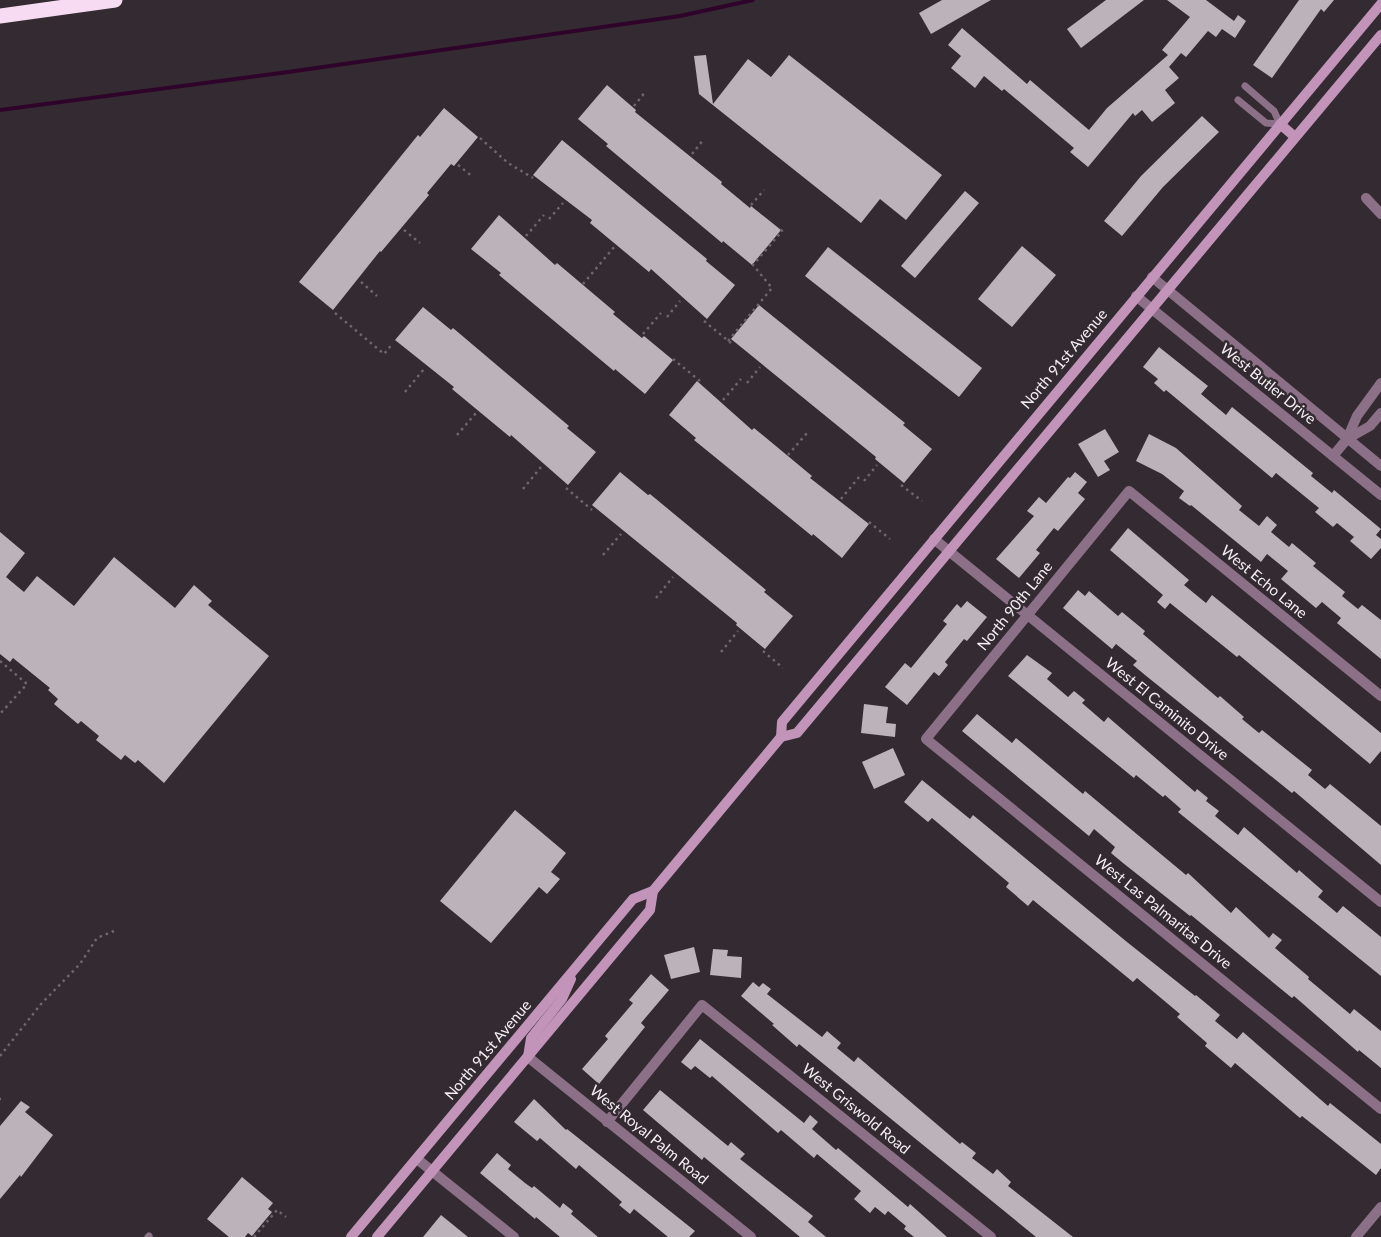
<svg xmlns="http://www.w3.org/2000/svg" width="1381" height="1237" font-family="Lato,sans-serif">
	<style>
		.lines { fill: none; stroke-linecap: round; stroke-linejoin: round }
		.stream { stroke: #2f042b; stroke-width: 4 }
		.building { fill: #bcb2ba }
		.path { stroke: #6e676c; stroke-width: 2.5; stroke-dasharray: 2.5 4; stroke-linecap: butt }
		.service { stroke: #8c7087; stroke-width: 7 }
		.minor { stroke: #8c7087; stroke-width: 10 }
		.tertiary { stroke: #8c7087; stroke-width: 10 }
		.secondary { stroke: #c294ba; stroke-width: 10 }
		.motorway { stroke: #f7dbf2; stroke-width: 15 }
		.labels { text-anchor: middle; stroke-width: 5; stroke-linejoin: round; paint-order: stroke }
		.street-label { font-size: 15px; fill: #f5eff4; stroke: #332b31 }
	</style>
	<rect width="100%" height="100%" fill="#332b31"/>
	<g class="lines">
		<polyline class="stream" points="0,110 281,73 680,16 753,0"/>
	</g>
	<g class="building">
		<polygon points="942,0 991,0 931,34 919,13"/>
		<polygon points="1106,0 1144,0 1081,48 1067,29"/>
		<polygon points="1167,0 1206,0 1234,21 1238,15 1246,21 1235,38 1222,29 1216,37 1208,31 1186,57 1181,53 1169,67 1179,78 1165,90 1175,103 1152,122 1142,110 1135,116 1133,113 1088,167 1070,152 1074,148 1004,89 1002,91 984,76 975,88 951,68 961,56 948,45 962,28 1027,84 1030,80 1089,130 1107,108 1168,55 1162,50 1190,17"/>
		<polygon points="1299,0 1334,0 1324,12 1321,9 1272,78 1253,65"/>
		<polygon points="706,55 713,104 748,59 771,77 789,55 942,175 906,220 880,199 861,223 699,94 694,56"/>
		<polygon points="607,85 636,110 635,112 722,182 721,184 750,208 751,206 781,230 752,265 723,241 722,243 606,146 608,144 578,119"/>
		<polygon points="444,108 478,137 454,166 451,164 427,193 429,195 381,252 380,251 333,310 299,282 418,135 420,137"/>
		<polygon points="1202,116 1219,132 1163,187 1122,236 1104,221 1141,176"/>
		<polygon points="562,140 707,259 706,261 735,285 707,319 651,269 649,272 590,223 592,220 533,175"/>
		<polygon points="965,191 979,203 915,278 901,266"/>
		<polygon points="499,215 555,265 557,263 615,312 613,314 642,338 644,336 673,360 645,394 615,369 614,371 499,275 501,273 471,249"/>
		<polygon points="1022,246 1056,275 1012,327 978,299"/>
		<polygon points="828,247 982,368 959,397 805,276"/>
		<polygon points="759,305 905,423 903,425 932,449 904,483 875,459 876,457 731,339"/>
		<polygon points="423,307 451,330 453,328 569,426 567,428 596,452 568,485 511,435 510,437 452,389 454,387 395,340"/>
		<polygon points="1159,347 1208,386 1201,394 1226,415 1232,407 1313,473 1311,476 1332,493 1334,490 1381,529 1376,535 1381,539 1381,548 1371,559 1350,541 1354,537 1337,523 1333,527 1315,512 1319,508 1276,473 1272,478 1166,390 1164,392 1154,383 1158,379 1143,367"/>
		<polygon points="697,381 752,430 754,428 812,476 810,478 869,524 842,558 813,534 812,536 694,440 696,438 669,415"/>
		<polygon points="1105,429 1119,452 1104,461 1110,470 1098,477 1078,444"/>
		<polygon points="1149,434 1176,448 1242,506 1239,510 1259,526 1267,516 1277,525 1271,532 1289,547 1292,543 1316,563 1313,566 1345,592 1342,596 1358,609 1362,605 1381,620 1381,659 1337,623 1341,618 1322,602 1316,608 1281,579 1288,571 1267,554 1261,562 1191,505 1190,506 1179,498 1184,491 1162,474 1136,461"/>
		<polygon points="620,472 648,495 650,494 766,590 764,592 793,616 765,649 736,625 737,623 592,505"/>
		<polygon points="1075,472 1087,482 1078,493 1085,499 1058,531 1054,528 1036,550 1040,553 1019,578 996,559 1034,516 1027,511 1039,497 1046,503 1068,477 1070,478"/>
		<polygon points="1128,528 1189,580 1184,585 1206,603 1212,595 1381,733 1381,751 1370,764 1239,655 1237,657 1170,603 1165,609 1157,602 1163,595 1110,550"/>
		<polygon points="0,532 25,553 6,577 24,592 37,576 74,606 114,557 175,608 194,585 212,601 208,605 269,656 164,783 138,760 135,763 125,755 121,760 96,740 99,736 81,721 78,724 54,704 58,699 48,690 50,688 13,658 10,662 0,654"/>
		<polygon points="1078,590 1085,596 1089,591 1118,616 1122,612 1145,631 1143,634 1218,698 1220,696 1244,717 1242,719 1259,733 1262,730 1312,770 1308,775 1325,789 1330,784 1381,826 1381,865 1294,791 1292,793 1145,675 1133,665 1137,661 1116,644 1112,649 1063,608"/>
		<polygon points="967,601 987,617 967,641 964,639 945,662 948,665 939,676 934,672 907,705 885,687 905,663 911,668 947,624 943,621 957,604 961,608"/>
		<polygon points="1027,655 1052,673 1047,679 1068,697 1074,691 1085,700 1082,703 1104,722 1108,717 1195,792 1197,789 1208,798 1206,801 1219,811 1215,816 1238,835 1244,827 1297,873 1299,870 1323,891 1318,897 1337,913 1343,906 1381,937 1381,976 1178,812 1181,809 1165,795 1163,797 1136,775 1134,778 1008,676"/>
		<polygon points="864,704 888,707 886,723 896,724 895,737 861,733"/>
		<polygon points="977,714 1012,743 1016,738 1083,794 1085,791 1186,875 1188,873 1231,913 1236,907 1269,938 1273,933 1282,940 1275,948 1309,977 1308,979 1350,1014 1354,1009 1381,1031 1381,1068 1359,1050 1358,1052 1294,996 1292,998 1191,915 1190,916 1123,863 1111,853 1115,847 1094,829 1089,836 962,731"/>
		<polygon points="893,748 905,775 874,789 862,762"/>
		<polygon points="922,780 970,819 973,815 1127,942 1195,996 1196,995 1220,1015 1215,1021 1237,1039 1243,1032 1328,1106 1330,1103 1381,1144 1381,1168 1376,1175 1302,1116 1300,1118 1235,1063 1231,1068 1205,1046 1207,1043 1177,1017 1180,1014 1137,978 1133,982 1033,900 1028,906 1006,887 1009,883 932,818 928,822 904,802"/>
		<polygon points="515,810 566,853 551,872 560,879 547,894 539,887 491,943 440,901"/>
		<polygon points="694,947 700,972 671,979 664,955"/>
		<polygon points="713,949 728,950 727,956 742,957 741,978 710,975"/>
		<polygon points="651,974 669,990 641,1023 645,1027 599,1084 582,1069 608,1039 605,1036 633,1003 629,1000"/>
		<polygon points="753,982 759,987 763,983 771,989 767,994 822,1037 827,1031 841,1043 837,1048 854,1062 858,1057 960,1144 962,1142 976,1153 972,1158 993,1174 997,1169 1011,1182 1008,1186 1073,1237 1036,1237 799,1044 797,1047 772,1025 774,1024 741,996"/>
		<polygon points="700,1039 804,1123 810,1115 818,1122 812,1129 836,1150 838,1148 908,1207 910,1204 947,1237 914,1237 904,1229 906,1226 888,1211 885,1215 875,1207 870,1213 854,1199 861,1191 817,1154 814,1158 781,1130 778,1133 712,1076 710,1078 695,1066 691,1070 681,1062"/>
		<polygon points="660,1090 728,1146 731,1142 745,1154 740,1159 813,1216 808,1222 826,1237 800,1237 704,1157 702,1160 643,1110"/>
		<polygon points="534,1099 566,1130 567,1129 695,1231 689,1237 668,1237 634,1209 630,1214 619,1205 622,1202 579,1165 576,1169 540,1138 537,1141 514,1122"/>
		<polygon points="21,1101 30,1107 25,1112 53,1135 21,1177 20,1175 0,1199 0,1126"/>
		<polygon points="497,1153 511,1165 508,1169 525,1183 532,1188 534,1186 560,1208 563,1203 573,1211 571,1214 598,1237 560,1237 536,1217 535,1219 480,1173"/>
		<polygon points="242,1177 273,1203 268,1209 272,1212 252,1236 248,1233 245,1237 229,1237 207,1219"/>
		<polygon points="441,1215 468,1237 423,1237"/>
	</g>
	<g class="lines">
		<g class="path">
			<polyline points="634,106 646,91"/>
			<polyline points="480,138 508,163 533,178"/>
			<polyline points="692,154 704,139"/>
			<polyline points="458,165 473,177"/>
			<polyline points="751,205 764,190"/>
			<polyline points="549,219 563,203"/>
			<polyline points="404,230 420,243"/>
			<polyline points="526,236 544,215"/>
			<polyline points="361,282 377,296"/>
			<polyline points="583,284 615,246"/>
			<polyline points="335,313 384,354 393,343"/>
			<polyline points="667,317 680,301"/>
			<polyline points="704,321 731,343"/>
			<polyline points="643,334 661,313"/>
			<polyline points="728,341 772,288 753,265 782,231 780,229"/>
			<polyline points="673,359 700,381"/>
			<polyline points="747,383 760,367"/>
			<polyline points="405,392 424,369"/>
			<polyline points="723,400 741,379"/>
			<polyline points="457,435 476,413"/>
			<polyline points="788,455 807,433"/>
			<polyline points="864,481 877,465"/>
			<polyline points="901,485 922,501"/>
			<polyline points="566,488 592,510"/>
			<polyline points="523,489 541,467"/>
			<polyline points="841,499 859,477"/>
			<polyline points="869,522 890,539"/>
			<polyline points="603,555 621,534"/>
			<polyline points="656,598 673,577"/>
			<polyline points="763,651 783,668"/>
			<polyline points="721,652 738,631"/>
			<polyline points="0,661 27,684 0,714"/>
			<polyline points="0,1056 41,1004 80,964 97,938 114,931"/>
			<polyline points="0,1099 1,1099"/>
			<polyline points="254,1237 277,1210 286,1217"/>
		</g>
		<g class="service">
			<polyline points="1238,100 1266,123 1280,124 1274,111 1245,86"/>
			<polyline points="148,1237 149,1236"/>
		</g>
		<g class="minor">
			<polyline points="1366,198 1381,214"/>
			<polyline points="1347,439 1370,426 1381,413"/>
			<polyline points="1333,456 1347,439 1357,416 1381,383"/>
			<polyline points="934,539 1381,902"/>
			<polyline points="1381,696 1129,491 926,739 1381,1109"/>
			<polyline points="528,1057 751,1237"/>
			<polyline points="607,1122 702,1005 991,1237"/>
			<polyline points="417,1159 514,1237"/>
			<polyline points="1356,1237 1381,1207"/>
		</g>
		<g class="tertiary">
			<polyline points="1152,277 1381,466"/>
			<polyline points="1136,296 1381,495"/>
		</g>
		<g class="secondary">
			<polyline points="1280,124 1295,137"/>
			<polyline points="781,737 782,722 1381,4"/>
			<polyline points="528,1057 531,1038 562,999 571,979"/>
			<polyline points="351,1237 633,899 653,891 781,737 797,733 1381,35"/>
			<polyline points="377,1237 650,910 653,891"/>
		</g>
		<polyline class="motorway" points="0,16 115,0"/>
	</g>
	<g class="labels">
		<g class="street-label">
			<text transform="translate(1064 359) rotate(-50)" y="5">North 91st Avenue</text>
			<text transform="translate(1268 384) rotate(39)" y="5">West Butler Drive</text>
			<text transform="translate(1264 582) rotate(39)" y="5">West Echo Lane</text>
			<text transform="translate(1015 606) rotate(-51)" y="5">North 90th Lane</text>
			<text transform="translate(1167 709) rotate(39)" y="5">West El Caminito Drive</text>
			<text transform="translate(1163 912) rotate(39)" y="5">West Las Palmaritas Drive</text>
			<text transform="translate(488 1050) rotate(-50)" y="5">North 91st Avenue</text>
			<text transform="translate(856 1109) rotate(39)" y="5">West Griswold Road</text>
			<text transform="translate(649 1135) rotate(39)" y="5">West Royal Palm Road</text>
		</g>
	</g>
</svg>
